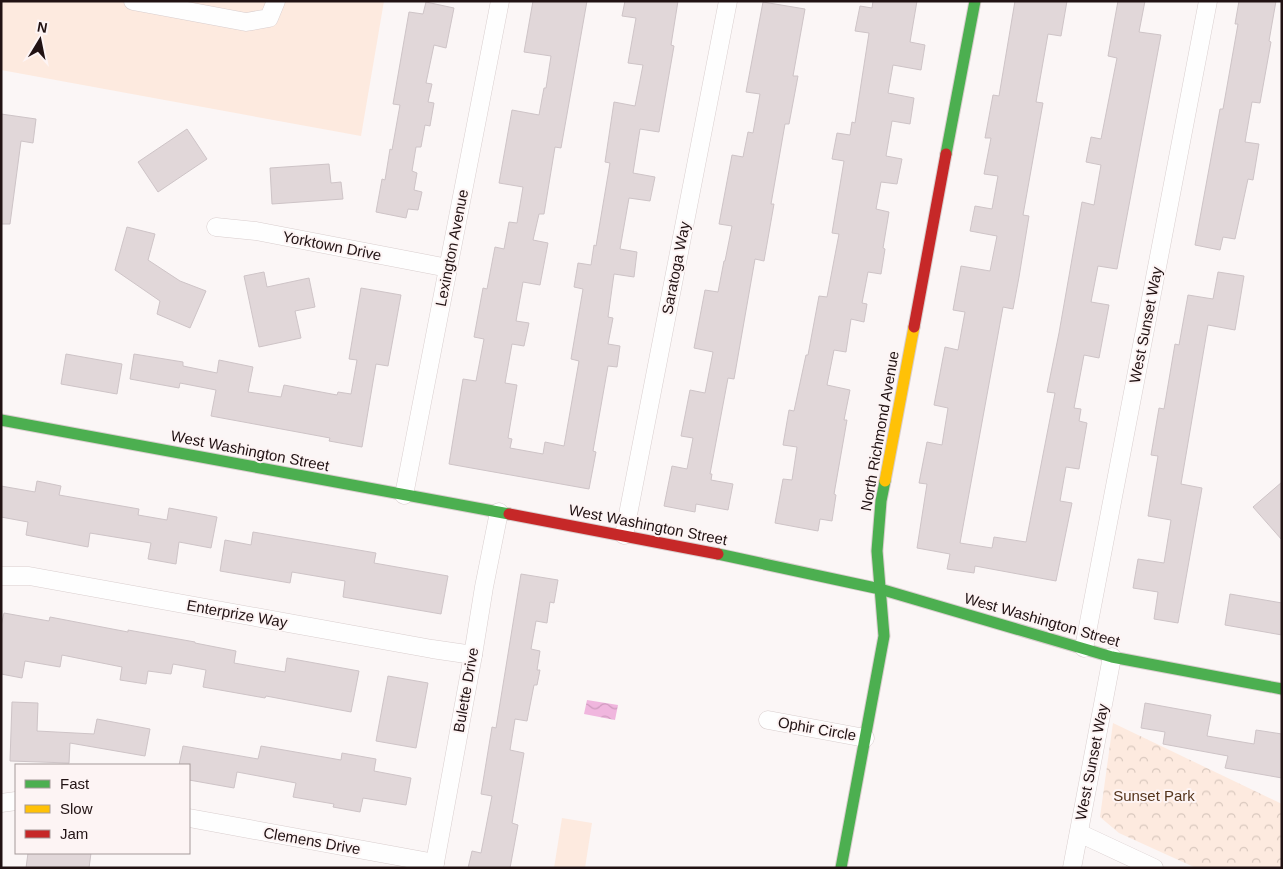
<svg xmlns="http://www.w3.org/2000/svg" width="1283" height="869" font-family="Helvetica,sans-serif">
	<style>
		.grass { fill: #fdeadf }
		.park { fill: url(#park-crowns) }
		.water { fill: url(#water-waves) }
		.building { fill: #e1d7d9; stroke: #cec4c7 }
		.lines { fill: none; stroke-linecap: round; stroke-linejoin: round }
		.street-casing { stroke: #d9cece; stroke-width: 19 }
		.fast-casing { stroke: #d9cece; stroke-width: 13 }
		.slow-casing { stroke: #d9cece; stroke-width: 13 }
		.jam-casing { stroke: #d9cece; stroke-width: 13 }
		.street { stroke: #fefefe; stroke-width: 18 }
		.fast { stroke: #4caf50; stroke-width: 11 }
		.slow { stroke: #ffc107; stroke-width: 11 }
		.jam { stroke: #c62828; stroke-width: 11 }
		.labels { text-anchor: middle; stroke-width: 4; stroke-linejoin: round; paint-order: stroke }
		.street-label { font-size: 15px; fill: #211213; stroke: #fdf4f4 }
		.park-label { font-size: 15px; fill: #55341b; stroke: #fdf4f4 }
	</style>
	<defs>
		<pattern id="park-crowns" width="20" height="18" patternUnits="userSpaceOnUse" patternTransform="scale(1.25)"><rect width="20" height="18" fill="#fdeadf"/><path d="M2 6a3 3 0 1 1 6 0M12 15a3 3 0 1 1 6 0" fill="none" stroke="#d9c8be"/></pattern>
		<pattern id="water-waves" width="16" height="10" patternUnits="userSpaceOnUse" patternTransform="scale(1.25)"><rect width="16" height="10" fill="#f0b6de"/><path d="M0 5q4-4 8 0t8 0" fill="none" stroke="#ce9bbe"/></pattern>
	</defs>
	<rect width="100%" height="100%" fill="#fbf6f6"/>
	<g class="grass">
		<polygon points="1,1 384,1 361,136 1,70"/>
		<polygon points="562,818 592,823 585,868 554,868"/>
	</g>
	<polygon class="park" points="1113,723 1282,804 1282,868 1196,868 1119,833 1100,817"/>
	<polygon class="water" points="587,700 618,705 615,720 584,714"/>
	<g class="building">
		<polygon points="533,1 587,1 561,148 555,147 544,214 539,214 533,240 548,243 540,285 523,282 516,321 529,323 524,346 512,344 505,383 517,385 508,438 512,439 510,448 543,454 545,442 564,446 579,361 571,359 583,289 574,287 578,263 591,265 594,245 596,246 610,163 605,162 614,102 635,106 643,65 628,63 636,18 622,16 625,1 678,1 671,45 674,46 659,132 640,129 633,173 655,177 650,201 629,198 620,249 637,252 634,277 614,274 608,317 613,318 608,344 620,346 617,367 608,366 593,451 596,452 589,489 449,464 463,379 476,381 484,339 474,337 483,288 487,289 495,247 504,249 509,222 517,223 523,187 499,183 512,110 539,115 544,88 546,88 551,56 524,52"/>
		<polygon points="873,1 917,1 910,42 925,45 921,70 893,65 888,93 914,98 910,124 892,121 886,156 902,159 897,184 881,182 876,209 889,212 883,248 885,249 881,274 868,272 862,303 867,304 864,322 851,319 846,352 834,350 827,385 850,390 844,420 847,420 834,494 836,495 832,521 820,519 818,531 775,523 783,479 792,480 797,447 783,445 789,410 794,411 806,355 808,355 819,296 827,297 839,234 832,233 844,161 832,159 837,133 850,135 852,122 855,123 869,33 855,31 860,6 872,8"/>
		<polygon points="1015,1 1067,1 1061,36 1048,34 1036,102 1043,103 1023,215 1029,216 1019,277 1013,309 1003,307 960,543 992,548 994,537 1026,542 1055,393 1047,392 1059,333 1082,202 1094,205 1101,165 1086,162 1091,137 1101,139 1117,58 1108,56 1118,1 1145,1 1139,32 1161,35 1117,269 1098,266 1091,302 1109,305 1099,358 1084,355 1074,408 1081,409 1079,421 1087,423 1079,469 1066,467 1060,501 1072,503 1056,581 975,566 974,573 947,569 950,554 917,548 927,484 919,483 927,442 942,445 948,408 934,405 945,347 958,350 965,312 953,310 961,266 990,271 997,236 970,231 975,206 992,209 998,176 984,174 991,138 985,138 993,95 999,96"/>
		<polygon points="1239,1 1276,1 1269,41 1271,42 1260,103 1252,102 1245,142 1259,144 1253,180 1248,179 1235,239 1223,237 1220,250 1195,245 1220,109 1223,109 1238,24 1235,24"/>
		<polygon points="426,2 454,8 446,48 434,45 426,83 432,84 428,102 434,103 430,126 425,125 421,147 416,147 412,171 417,173 414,190 422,192 418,210 408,209 406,218 376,212 382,179 385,180 390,149 392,150 400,105 393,104 409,12 423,14"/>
		<polygon points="763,2 805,9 793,76 798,76 789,124 785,124 771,204 774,204 764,261 755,259 734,379 728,378 710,474 712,474 711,480 733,484 728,510 696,504 695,512 664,506 672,466 687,469 693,438 681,436 690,390 705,393 713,352 694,348 705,290 718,292 724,261 725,261 732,226 719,224 732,155 743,157 748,132 753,133 760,94 746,92"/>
		<polygon points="1,114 36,119 33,143 21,141 10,224 1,224"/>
		<polygon points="187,129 207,159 158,192 138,162"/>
		<polygon points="329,164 331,183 341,182 343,199 272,204 270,168"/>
		<polygon points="127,227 155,234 148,260 180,281 206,291 190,328 157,314 160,301 115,270"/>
		<polygon points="264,272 267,287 309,278 315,307 295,311 301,338 259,347 244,276"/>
		<polygon points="1218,272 1244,276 1235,330 1208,325 1181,484 1202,488 1178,623 1154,619 1158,592 1133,588 1138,559 1164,563 1171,520 1148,516 1158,456 1151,455 1159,408 1164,409 1175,344 1179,345 1188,295 1213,299"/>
		<polygon points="361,288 401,295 388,366 376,364 362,447 329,441 330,438 211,416 216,390 180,383 179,388 130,379 134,354 183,362 183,366 217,373 219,360 253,367 248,392 281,397 284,385 337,395 338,392 351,394 357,360 349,359"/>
		<polygon points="66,354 122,364 117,394 61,384"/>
		<polygon points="37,481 61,486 59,495 139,509 138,515 167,520 169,508 217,517 211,548 179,542 176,564 148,559 151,543 90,533 88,547 26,535 28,522 1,517 1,486 35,492"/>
		<polygon points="1282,482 1282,540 1253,507"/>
		<polygon points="253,532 376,553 374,563 448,576 441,614 343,597 345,581 292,572 290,583 220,571 225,540 251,545"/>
		<polygon points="521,574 558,580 554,603 550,602 547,623 536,621 531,649 540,651 537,670 540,670 537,685 534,685 527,721 515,719 510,750 524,753 512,823 518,825 510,868 468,868 472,851 481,853 492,796 481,794 492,727 496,728"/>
		<polygon points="1230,594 1282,603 1282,635 1225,625"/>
		<polygon points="4,613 49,621 50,617 128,632 128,630 195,642 195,643 236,651 234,663 285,672 287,658 359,671 351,712 266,696 265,698 203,687 206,670 173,664 171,674 148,671 146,684 120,680 122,667 62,655 60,667 25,661 22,678 1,674 1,626"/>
		<polygon points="388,676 428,683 416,748 376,741"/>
		<polygon points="12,702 38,703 37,731 94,734 97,719 150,729 145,756 70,743 69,763 10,761"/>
		<polygon points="1145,703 1211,715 1207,736 1254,744 1256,730 1282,734 1282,778 1225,768 1228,756 1163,744 1165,732 1141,728"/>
		<polygon points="183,746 258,759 261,746 341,760 342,753 376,759 374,771 411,778 406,805 363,798 360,812 333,807 334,804 293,797 296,783 237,772 234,788 189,780 189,765 179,765"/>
		<polygon points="28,853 91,853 89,868 26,868"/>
	</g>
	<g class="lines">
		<defs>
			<g id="street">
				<polyline points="133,1 246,22 269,18 276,1"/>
				<polyline points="216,227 256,231 448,268"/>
				<polyline points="404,495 500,1"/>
				<polyline points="624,535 728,1"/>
				<polyline points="1,576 29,576 432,649 473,655"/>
				<polyline points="1084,648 1208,1"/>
				<polyline points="768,720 865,738"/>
				<polyline points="1,803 16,801"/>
				<polyline points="189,818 435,863"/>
				<polyline points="1079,833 1154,868"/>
				<polyline points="434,868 473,655 484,587 499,512"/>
				<polyline points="1072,868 1112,657"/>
			</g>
			<g id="fast">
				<polyline points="946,154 975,1"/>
				<polyline points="1,420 509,514"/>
				<polyline points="718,554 880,589 1112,657 1282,689"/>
				<polyline points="841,868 884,636 877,551 881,501 885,481"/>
			</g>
			<polyline id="slow" points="885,481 914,327"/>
			<g id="jam">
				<polyline points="914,327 946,154"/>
				<polyline points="509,514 718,554"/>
			</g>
		</defs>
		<use href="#street" class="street-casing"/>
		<use href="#fast" class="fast-casing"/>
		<use href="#slow" class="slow-casing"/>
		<use href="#jam" class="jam-casing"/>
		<use href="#street" class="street"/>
		<use href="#fast" class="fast"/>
		<use href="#slow" class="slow"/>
		<use href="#jam" class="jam"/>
	</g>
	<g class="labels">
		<g class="street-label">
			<text transform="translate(332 246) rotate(11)" y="5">Yorktown Drive</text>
			<text transform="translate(452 248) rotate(-79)" y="5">Lexington Avenue</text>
			<text transform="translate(676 268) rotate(-79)" y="5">Saratoga Way</text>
			<text transform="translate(1146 325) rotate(-79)" y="5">West Sunset Way</text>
			<text transform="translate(880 431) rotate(-80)" y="5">North Richmond Avenue</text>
			<text transform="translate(250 451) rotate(11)" y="5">West Washington Street</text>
			<text transform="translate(648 525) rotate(11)" y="5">West Washington Street</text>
			<text transform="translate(237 614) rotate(10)" y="5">Enterprize Way</text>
			<text transform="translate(1042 620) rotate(16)" y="5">West Washington Street</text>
			<text transform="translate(466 690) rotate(-80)" y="5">Bulette Drive</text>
			<text transform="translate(817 729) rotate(10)" y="5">Ophir Circle</text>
			<text transform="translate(1092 762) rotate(-79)" y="5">West Sunset Way</text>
			<text transform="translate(312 841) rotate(10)" y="5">Clemens Drive</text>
		</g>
		<g class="park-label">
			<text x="1154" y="801">Sunset Park</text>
		</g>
	</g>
	<rect width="1283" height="869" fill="none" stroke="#211213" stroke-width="5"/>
	<rect x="15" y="764" width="175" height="90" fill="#fdf4f4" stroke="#a59a9a"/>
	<rect x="25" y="780" width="25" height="8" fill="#4caf50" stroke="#a59a9a"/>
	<text x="60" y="789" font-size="15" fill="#211213">Fast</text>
	<rect x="25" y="805" width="25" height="8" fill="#ffc107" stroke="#a59a9a"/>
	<text x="60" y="814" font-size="15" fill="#211213">Slow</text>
	<rect x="25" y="830" width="25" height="8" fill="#c62828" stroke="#a59a9a"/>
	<text x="60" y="839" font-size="15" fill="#211213">Jam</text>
	<g transform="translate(40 40) rotate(10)" stroke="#fdf4f4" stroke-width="4" paint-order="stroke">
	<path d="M0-4L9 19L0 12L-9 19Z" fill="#211213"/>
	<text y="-8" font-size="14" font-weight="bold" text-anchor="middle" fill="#211213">N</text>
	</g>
</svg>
